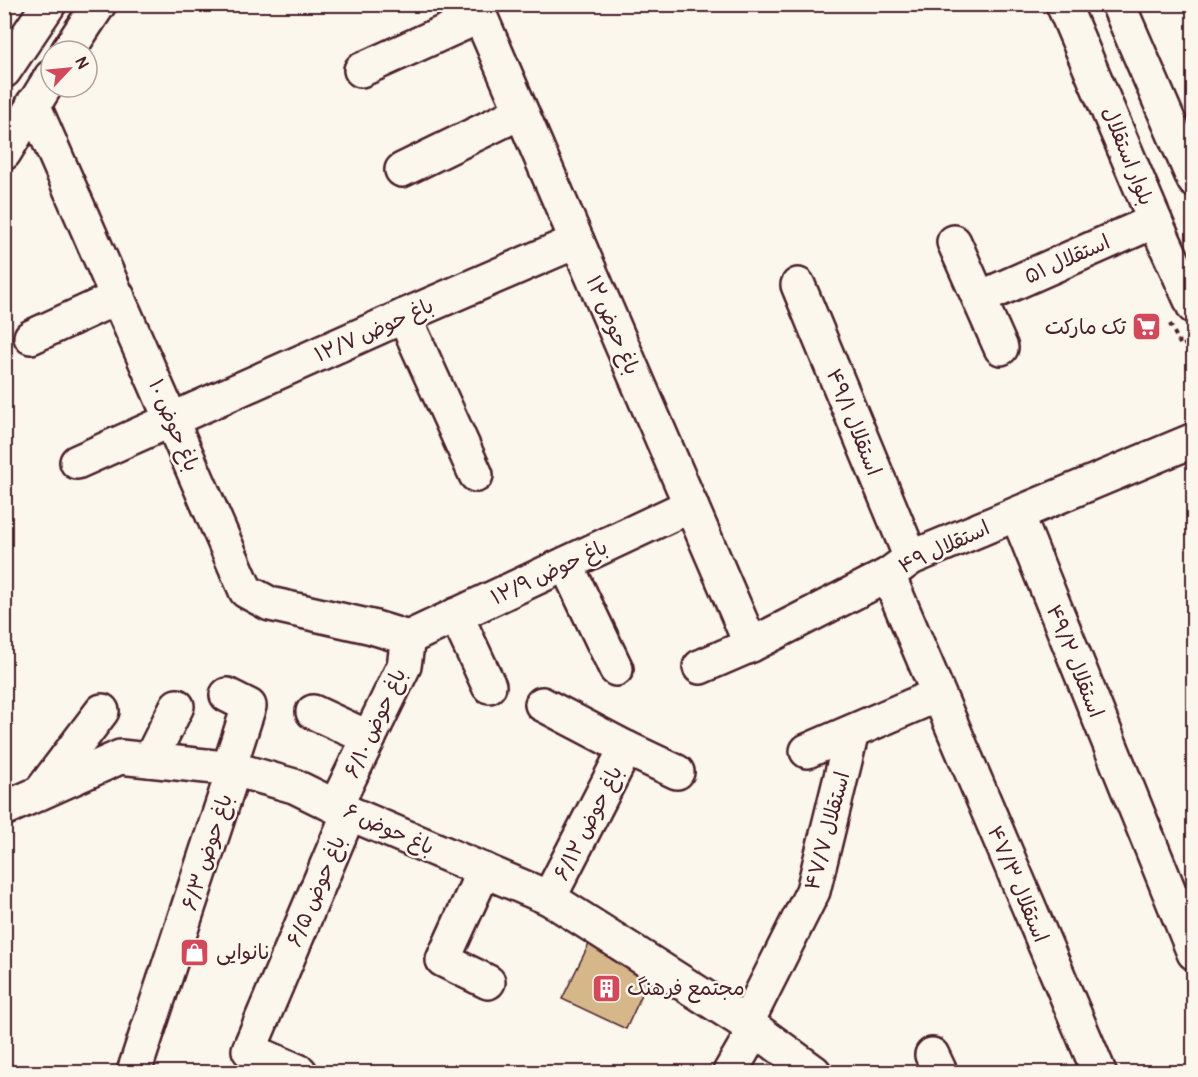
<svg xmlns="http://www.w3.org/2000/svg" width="1198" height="1077" font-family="Pangolin,'Playpen Sans Arabic',sans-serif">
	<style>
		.building { fill: #d6b78a; stroke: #4a1f2b; stroke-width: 1.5 }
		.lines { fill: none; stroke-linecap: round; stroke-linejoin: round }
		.minor-casing { stroke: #4a1f2b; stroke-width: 38 }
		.major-casing { stroke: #4a1f2b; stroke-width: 38 }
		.path { stroke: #4a1f2b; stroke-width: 4; stroke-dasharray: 4.5 4.5; stroke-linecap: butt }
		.minor { stroke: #fbf7ec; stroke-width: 33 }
		.major { stroke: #fbf7ec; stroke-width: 33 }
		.labels { text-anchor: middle; stroke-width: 5; stroke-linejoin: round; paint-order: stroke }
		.street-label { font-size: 21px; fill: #4a1f2b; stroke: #fbf7ec }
		.poi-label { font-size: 21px; fill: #4a1f2b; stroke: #fbf7ec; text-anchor: start }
	</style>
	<rect width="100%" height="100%" fill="#fbf7ec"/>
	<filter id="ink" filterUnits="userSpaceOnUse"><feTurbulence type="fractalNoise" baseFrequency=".0167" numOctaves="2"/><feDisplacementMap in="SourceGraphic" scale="12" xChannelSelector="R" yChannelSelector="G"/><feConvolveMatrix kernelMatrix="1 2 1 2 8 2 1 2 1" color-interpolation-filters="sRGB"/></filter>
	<g filter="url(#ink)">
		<polygon class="building" points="591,940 650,977 626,1029 562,999"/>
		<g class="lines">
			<defs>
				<g id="minor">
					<polyline points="475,4 751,645"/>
					<polyline points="361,70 480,16"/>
					<polyline points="33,104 246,591 270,604 372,627 408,638"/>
					<polyline points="402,170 521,112"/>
					<polyline points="954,242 1001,348"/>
					<polyline points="798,285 911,558"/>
					<polyline points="980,298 1155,221"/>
					<polyline points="404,316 476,475"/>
					<polyline points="31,337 118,297"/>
					<polyline points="77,462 404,316 577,241"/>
					<polyline points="1017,514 1194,953"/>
					<polyline points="566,564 616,669"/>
					<polyline points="888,575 1099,1072"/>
					<polyline points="456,615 489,686"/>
					<polyline points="408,638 691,505"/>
					<polyline points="700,667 751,645 888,575 911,558 1194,440"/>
					<polyline points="227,695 249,706 229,768"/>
					<polyline points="542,704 626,748 677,772"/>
					<polyline points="313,712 369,738"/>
					<polyline points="807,751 937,695"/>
					<polyline points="150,760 177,706"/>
					<polyline points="43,789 102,711"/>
					<polyline points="336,805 404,666 408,638"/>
					<polyline points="4,809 120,757 234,769 294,786 349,813 549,898 755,1029 814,1072"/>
					<polyline points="484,870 443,960 488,982"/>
					<polyline points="549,898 626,748"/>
					<polyline points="746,1024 813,891 852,732"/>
					<polyline points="932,1055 940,1072"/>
					<polyline points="134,1072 234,769"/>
					<polyline points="300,1072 249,1050 349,813"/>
					<polyline points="730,1072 755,1029"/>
				</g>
				<g id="major">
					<polyline points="1063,4 1155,221 1194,307"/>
					<polyline points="1118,4 1194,180"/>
					<polyline points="68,51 99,4"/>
					<polyline points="4,71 49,4"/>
					<polyline points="4,153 51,77"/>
				</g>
			</defs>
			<use href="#minor" class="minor-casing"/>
			<use href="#major" class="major-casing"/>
			<polyline class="path" points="1170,324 1181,346 1194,341"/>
			<use href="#minor" class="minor"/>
			<use href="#major" class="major"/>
		</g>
	</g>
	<defs>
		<symbol id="supermarket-square" viewBox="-11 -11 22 22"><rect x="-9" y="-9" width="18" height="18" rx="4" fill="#d1495b" stroke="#fbf7ec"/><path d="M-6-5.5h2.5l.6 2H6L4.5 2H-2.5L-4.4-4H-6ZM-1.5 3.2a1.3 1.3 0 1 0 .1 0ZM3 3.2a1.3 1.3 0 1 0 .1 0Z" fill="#fff"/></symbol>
		<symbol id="shop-square" viewBox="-11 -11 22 22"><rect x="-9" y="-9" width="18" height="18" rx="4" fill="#d1495b" stroke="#fbf7ec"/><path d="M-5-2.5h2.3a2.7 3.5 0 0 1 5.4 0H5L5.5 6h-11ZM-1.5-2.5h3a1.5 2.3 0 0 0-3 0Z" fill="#fff"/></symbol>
		<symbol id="building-square" viewBox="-11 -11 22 22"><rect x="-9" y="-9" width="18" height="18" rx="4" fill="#d1495b" stroke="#fbf7ec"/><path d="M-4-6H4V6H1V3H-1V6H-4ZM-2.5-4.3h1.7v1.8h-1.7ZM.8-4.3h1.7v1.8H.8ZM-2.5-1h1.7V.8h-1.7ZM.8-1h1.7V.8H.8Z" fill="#fff"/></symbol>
	</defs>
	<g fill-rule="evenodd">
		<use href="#supermarket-square" x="1130" y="310" width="33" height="33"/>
		<use href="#shop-square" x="178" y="936" width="33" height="33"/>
		<use href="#building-square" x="590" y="972" width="33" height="33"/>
	</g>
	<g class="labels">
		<g class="street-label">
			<text transform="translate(1128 156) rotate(68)" y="7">بلوار استقلال</text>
			<text transform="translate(1067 259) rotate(-24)" y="7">۵۱ استقلال</text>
			<text transform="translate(613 325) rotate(67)" y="7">۱۲ باغ حوض</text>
			<text transform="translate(374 330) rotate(-24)" y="7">۱۲/۷ باغ حوض</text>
			<text transform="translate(854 422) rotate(68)" y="7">۴۹/۱ استقلال</text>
			<text transform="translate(174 425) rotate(67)" y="7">۱۰ باغ حوض</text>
			<text transform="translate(944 547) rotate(-25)" y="7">۴۹ استقلال</text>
			<text transform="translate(549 572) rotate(-25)" y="7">۱۲/۹ باغ حوض</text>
			<text transform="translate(1075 661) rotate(68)" y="7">۴۹/۲ استقلال</text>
			<text transform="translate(375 723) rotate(-65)" y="7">۶/۱۰ باغ حوض</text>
			<text transform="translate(588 823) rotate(-63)" y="7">۶/۱۲ باغ حوض</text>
			<text transform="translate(389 829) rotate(24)" y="7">۶ باغ حوض</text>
			<text transform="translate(827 831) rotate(-75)" y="7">۴۷/۷ استقلال</text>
			<text transform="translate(207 852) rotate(-72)" y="7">۶/۳ باغ حوض</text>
			<text transform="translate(1018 884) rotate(67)" y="7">۴۷/۳ استقلال</text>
			<text transform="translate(316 891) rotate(-67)" y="7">۶/۵ باغ حوض</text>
		</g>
		<g class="poi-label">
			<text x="1126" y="334" text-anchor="end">تک مارکت</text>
			<text x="216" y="959">نانوایی</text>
			<text x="627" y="995">مجتمع فرهنگ</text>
		</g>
	</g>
	<rect width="1198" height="1077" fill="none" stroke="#fbf7ec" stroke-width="24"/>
	<rect x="12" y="12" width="1174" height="1053" fill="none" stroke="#4a1f2b" stroke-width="2" filter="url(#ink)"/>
	<g transform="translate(69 69) rotate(64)"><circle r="28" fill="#fbf7ec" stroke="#b4a19f" stroke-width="1.5"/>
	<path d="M0-4.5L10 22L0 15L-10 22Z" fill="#d1495b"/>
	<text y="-9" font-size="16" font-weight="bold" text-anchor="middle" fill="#4a1f2b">N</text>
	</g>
</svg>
